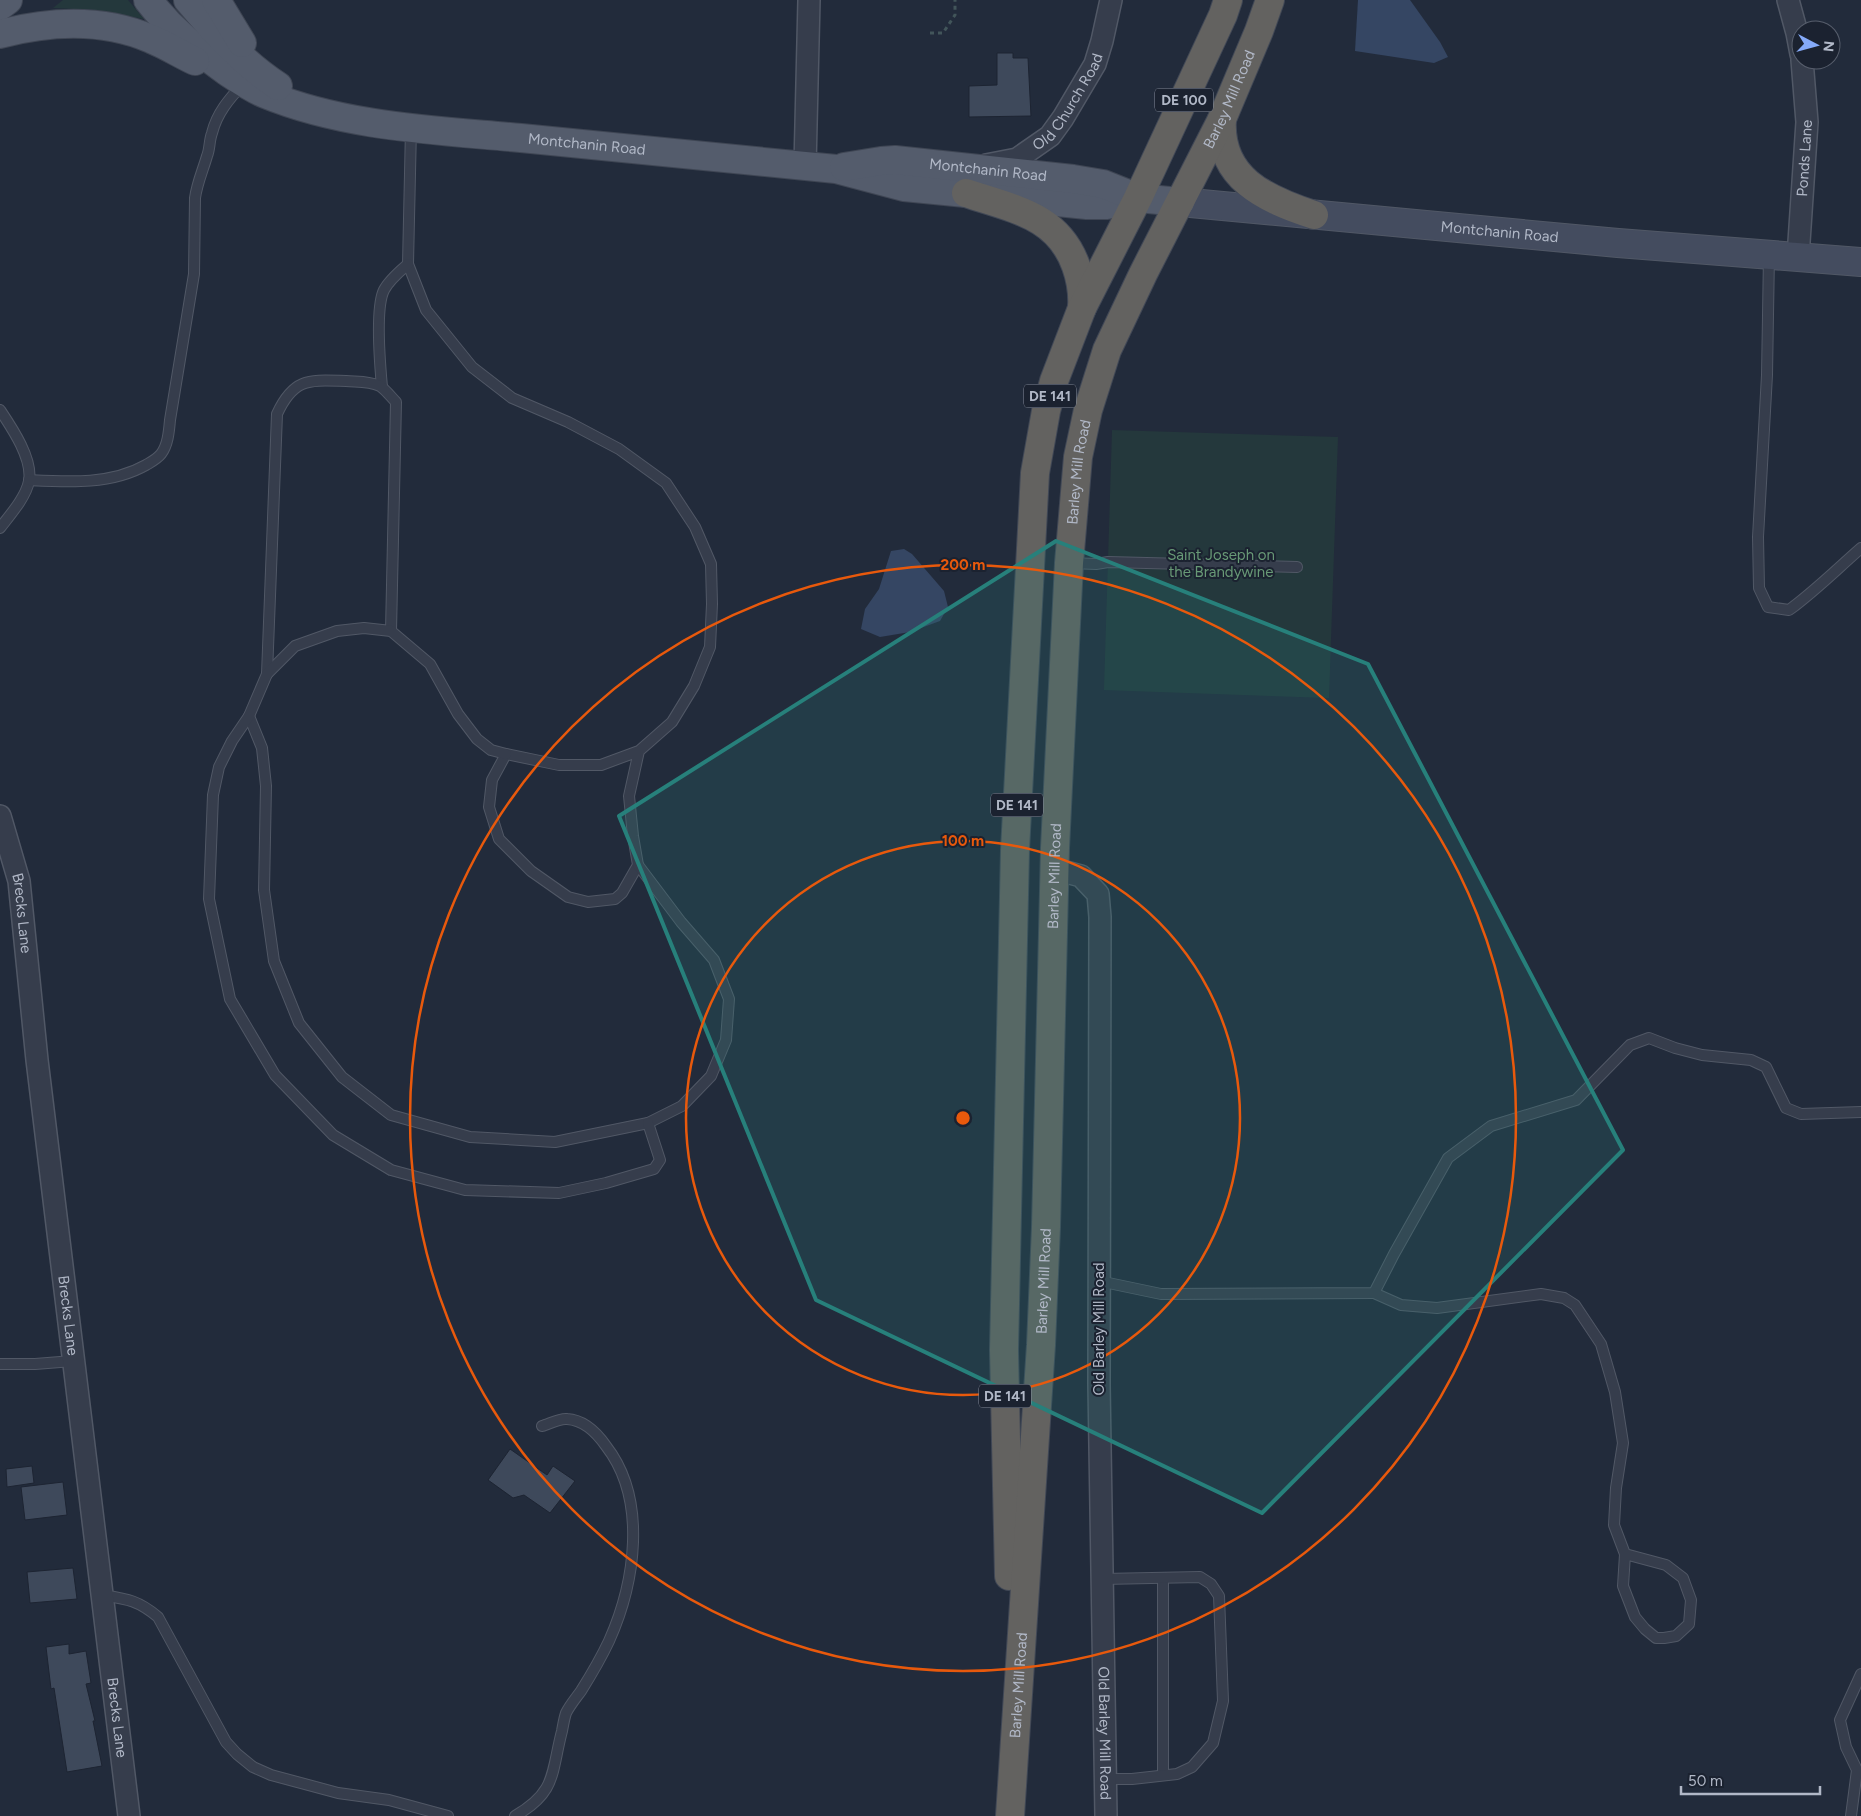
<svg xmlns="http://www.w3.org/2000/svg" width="1861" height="1816" font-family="Figtree,sans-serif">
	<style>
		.green { fill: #24383c }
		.water { fill: #354663 }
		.building { fill: #3e495b; stroke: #1d2432 }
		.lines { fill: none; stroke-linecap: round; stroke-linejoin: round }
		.service-casing { stroke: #515866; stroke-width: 12 }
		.minor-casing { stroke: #515866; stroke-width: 24 }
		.secondary-casing { stroke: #515866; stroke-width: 30 }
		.primary-casing { stroke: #3f4654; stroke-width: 30 }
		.trunk-casing { stroke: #414856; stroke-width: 30 }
		.path { stroke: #42555a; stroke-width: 3; stroke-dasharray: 4 4; stroke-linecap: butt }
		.service { stroke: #363d4c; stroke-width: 10 }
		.minor { stroke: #363d4c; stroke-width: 21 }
		.secondary { stroke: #444c5f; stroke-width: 28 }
		.primary { stroke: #545c6c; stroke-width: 28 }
		.trunk { stroke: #636260; stroke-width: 28 }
		.marked { fill: #27807b; fill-opacity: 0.2; stroke: #27807b; stroke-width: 4; stroke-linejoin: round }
		.ring { fill: none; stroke: #e8590c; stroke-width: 2.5 }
		.labels { text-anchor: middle; stroke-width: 4; stroke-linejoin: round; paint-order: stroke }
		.shield { fill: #1b2230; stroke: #848b9a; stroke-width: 1 }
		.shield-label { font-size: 14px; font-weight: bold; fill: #b1b8c7 }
		.street-label { font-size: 15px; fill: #b1b8c7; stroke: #1b2230 }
		.park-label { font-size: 15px; fill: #689976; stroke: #1b2230 }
		.centre { fill: #e8590c; stroke: #1b2230; stroke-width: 2.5 }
		.ring-label { font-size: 15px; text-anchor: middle; font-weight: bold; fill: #e8590c; stroke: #1b2230; stroke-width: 4; stroke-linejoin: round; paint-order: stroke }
	</style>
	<rect width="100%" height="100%" fill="#222b3b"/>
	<g class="green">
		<polygon points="63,0 128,0 144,19 94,10 53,8"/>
		<polygon points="1112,430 1338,437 1329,698 1104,690"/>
	</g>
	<g class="water">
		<polygon points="1358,0 1410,0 1440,42 1448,57 1434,63 1355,51"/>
		<polygon points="904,549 912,554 944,591 948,607 940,621 910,632 880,637 861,629 865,609 879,589 891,551"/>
	</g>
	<g class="building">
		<polygon points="997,53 1013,53 1013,58 1028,58 1031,116 969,117 969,86 997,85"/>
		<polygon points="510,1449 547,1475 553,1466 575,1481 550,1513 524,1495 513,1498 488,1480"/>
		<polygon points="32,1466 34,1483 7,1487 6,1469"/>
		<polygon points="63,1482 67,1515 25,1520 21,1487"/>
		<polygon points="73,1568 77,1599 30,1603 27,1572"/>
		<polygon points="69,1644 69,1654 86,1651 91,1683 86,1684 95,1721 93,1721 102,1766 67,1772 54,1688 51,1689 46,1647"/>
	</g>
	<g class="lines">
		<defs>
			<g id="service">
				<polyline points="411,128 408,264 426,310 472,367 512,398 568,422 619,449 666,483 695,527 711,564 712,604 710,647 694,686 672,722 639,751 601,765 559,765 506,754 492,780 489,807 499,839 531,871 568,897 588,902 615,899 622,893 638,865 633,836 629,796 639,751"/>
				<path d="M1769,255L1767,375L1758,537L1759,588L1768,607L1789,610C1815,591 1837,569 1861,548"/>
				<path d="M382,387C380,365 375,308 384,290C389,280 400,271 408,264"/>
				<path d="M0,410C12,428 33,459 29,481C26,497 10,515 0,528"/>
				<path d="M29,480C67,482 111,485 146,465C151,462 157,459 161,454C168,445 169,431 170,420L194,274L195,198C197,183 203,170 207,156C210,149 209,141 212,133C217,113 229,99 243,84"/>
				<polyline points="1070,563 1096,564 1108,562 1297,567"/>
				<path d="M267,674L277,414C294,377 310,380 346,381C358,382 369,381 380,386C386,390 391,397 396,402L391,631"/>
				<polyline points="249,716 262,748 266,786 264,890 274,961 299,1023 342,1077 391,1115 470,1137 555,1142 648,1123 682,1106 711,1076 726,1040 729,999 714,960 681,922 638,865"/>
				<polyline points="506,754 491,750 477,739 458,714 430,664 391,631 364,628 337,631 295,646 267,674 249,716 232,741 219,767 213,795 209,899 230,999 275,1075 333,1135 391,1170 465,1190 559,1193 606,1183 654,1169 660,1160 648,1123"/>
				<polyline points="1099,1281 1161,1294 1374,1293 1394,1254 1448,1158 1491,1126 1576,1100 1630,1045 1649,1038 1675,1048 1702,1055 1751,1060 1766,1067 1786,1108 1801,1114 1861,1112"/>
				<polyline points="1374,1293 1401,1305 1437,1308 1541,1294 1564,1298 1575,1305 1601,1344 1615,1392 1623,1443 1616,1488 1614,1525 1625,1554 1623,1586 1635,1617 1645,1629 1656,1638 1664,1638 1676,1636 1689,1624 1691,1600 1683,1578 1666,1565 1625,1554"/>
				<polyline points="0,1364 35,1364 73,1361"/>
				<polyline points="1163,1578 1163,1775"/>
				<polyline points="1103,1579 1200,1577 1211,1584 1219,1596 1223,1701 1213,1743 1192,1767 1177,1774 1132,1779 1106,1779"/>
				<path d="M101,1595C127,1599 138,1600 158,1617L226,1742L237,1754L253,1767L271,1775L338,1793L389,1800L448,1816"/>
				<path d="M515,1816C557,1792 551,1773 562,1731C563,1726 564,1719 566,1713C570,1705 576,1698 581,1691C591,1675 601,1658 609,1641C635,1583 648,1500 606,1446C597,1433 584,1420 567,1419C560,1418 549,1424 542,1426"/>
				<polyline points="1851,1816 1857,1770 1846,1747 1840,1720 1861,1674"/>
			</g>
			<g id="minor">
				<polyline points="1788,0 1797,33 1801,54"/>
				<path id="s1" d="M986,165L1017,159L1050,136L1063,118L1095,64L1102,41L1111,0"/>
				<polyline points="805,166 809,0"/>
				<path id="s2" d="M1798,257L1807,122L1802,60"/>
				<path id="s3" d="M0,816L19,881L37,1060L129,1816"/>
				<path id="s4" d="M1055,869L1081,876L1098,894L1100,917L1099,1385L1106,1816"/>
			</g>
			<g id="secondary">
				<path id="s5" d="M1180,202L1618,243L1861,262"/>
			</g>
			<g id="primary">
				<path id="s6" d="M148,0C171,30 196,49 226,71C238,79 251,88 265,94C345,127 435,130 521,138C626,148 731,158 836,169L904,187L1087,205H1106L1138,198"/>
				<path d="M188,0C215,32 243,63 278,86"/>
				<polyline points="216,0 242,43"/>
				<polyline points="0,6 8,0"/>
				<path d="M0,34C50,21 102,18 151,39C166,45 180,54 195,61"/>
				<path id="s7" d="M844,167L881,161L895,160L1073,179L1103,184L1138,198L1180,202"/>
			</g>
			<g id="trunk">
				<path d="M1222,119C1218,178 1265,199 1314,215"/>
				<path d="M966,193C1013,209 1058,215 1076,266C1081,280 1083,293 1082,308"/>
				<polyline points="1009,1576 1004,1350 1015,850 1035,473 1046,411 1054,381 1082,308 1138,198 1223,15 1228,0"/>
				<path id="s8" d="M1010,1816L1041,1345L1046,1227L1055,848L1069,563L1078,457L1088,410L1107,350L1143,274L1222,119L1259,31L1270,0"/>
			</g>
		</defs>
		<use href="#service" class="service-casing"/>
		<use href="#minor" class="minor-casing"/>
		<use href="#secondary" class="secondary-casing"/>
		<use href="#primary" class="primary-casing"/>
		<use href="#trunk" class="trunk-casing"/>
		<polyline class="path" points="930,33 943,33 955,15 955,0"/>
		<use href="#service" class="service"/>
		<use href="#minor" class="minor"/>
		<use href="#secondary" class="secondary"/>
		<use href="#primary" class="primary"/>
		<use href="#trunk" class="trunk"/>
	</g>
	<path class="marked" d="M1056,541L1368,664L1623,1150L1262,1513L816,1300L619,816Z"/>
	<g class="ring">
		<circle cx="963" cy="1118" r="277"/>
		<circle cx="963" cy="1118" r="553"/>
	</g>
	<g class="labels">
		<g class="shield">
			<rect x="1155" y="88.5" width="58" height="23" rx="4"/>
			<rect x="1024" y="384.5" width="52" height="23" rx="4"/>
			<rect x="991" y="793.5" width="52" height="23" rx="4"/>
			<rect x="979" y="1384.5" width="52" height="23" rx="4"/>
		</g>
		<g class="shield-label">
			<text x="1184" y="105">DE 100</text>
			<text x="1050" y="401">DE 141</text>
			<text x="1017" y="810">DE 141</text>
			<text x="1005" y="1401">DE 141</text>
		</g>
		<g class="street-label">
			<text dy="5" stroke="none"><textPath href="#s1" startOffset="110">Old Church Road</textPath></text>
			<text dy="5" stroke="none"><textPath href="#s8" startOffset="1751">Barley Mill Road</textPath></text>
			<text dy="5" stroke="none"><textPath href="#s6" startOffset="478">Montchanin Road</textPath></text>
			<text dy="5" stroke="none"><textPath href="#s2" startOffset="99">Ponds Lane</textPath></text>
			<text dy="5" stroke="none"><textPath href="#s7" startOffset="145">Montchanin Road</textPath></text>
			<text dy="5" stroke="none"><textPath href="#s5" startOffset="321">Montchanin Road</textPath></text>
			<text dy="5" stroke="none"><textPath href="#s8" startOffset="1346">Barley Mill Road</textPath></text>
			<text dy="5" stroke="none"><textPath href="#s8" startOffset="941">Barley Mill Road</textPath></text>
			<text dy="5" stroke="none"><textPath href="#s3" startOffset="100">Brecks Lane</textPath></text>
			<text dy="5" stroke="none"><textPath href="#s8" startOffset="536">Barley Mill Road</textPath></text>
			<text dy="5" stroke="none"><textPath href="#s3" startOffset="505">Brecks Lane</textPath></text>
			<text transform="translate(1099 1329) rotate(-90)" y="5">Old Barley Mill Road</text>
			<text dy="5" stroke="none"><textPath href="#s8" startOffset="131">Barley Mill Road</textPath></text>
			<text dy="5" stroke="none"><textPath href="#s3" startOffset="910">Brecks Lane</textPath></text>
			<text dy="5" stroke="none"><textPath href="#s4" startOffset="891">Old Barley Mill Road</textPath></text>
		</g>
		<g class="park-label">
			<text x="1221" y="560">Saint Joseph on<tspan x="1221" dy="17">the Brandywine</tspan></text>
		</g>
	</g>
	<circle cx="963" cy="1118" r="8" class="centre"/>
	<g class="ring-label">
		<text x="963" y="570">200 m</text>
		<text x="963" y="846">100 m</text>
	</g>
	<g transform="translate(1816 45) rotate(96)"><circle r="24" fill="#1b2230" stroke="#575e6c"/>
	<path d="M0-4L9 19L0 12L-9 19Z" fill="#85aaf9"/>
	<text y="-8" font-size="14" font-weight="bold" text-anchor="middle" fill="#b1b8c7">N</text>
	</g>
	<path d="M1681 1786v8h139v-8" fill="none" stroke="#b1b8c7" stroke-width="2.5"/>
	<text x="1688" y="1786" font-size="15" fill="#b1b8c7" stroke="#1b2230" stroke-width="4" paint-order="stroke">50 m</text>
</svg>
